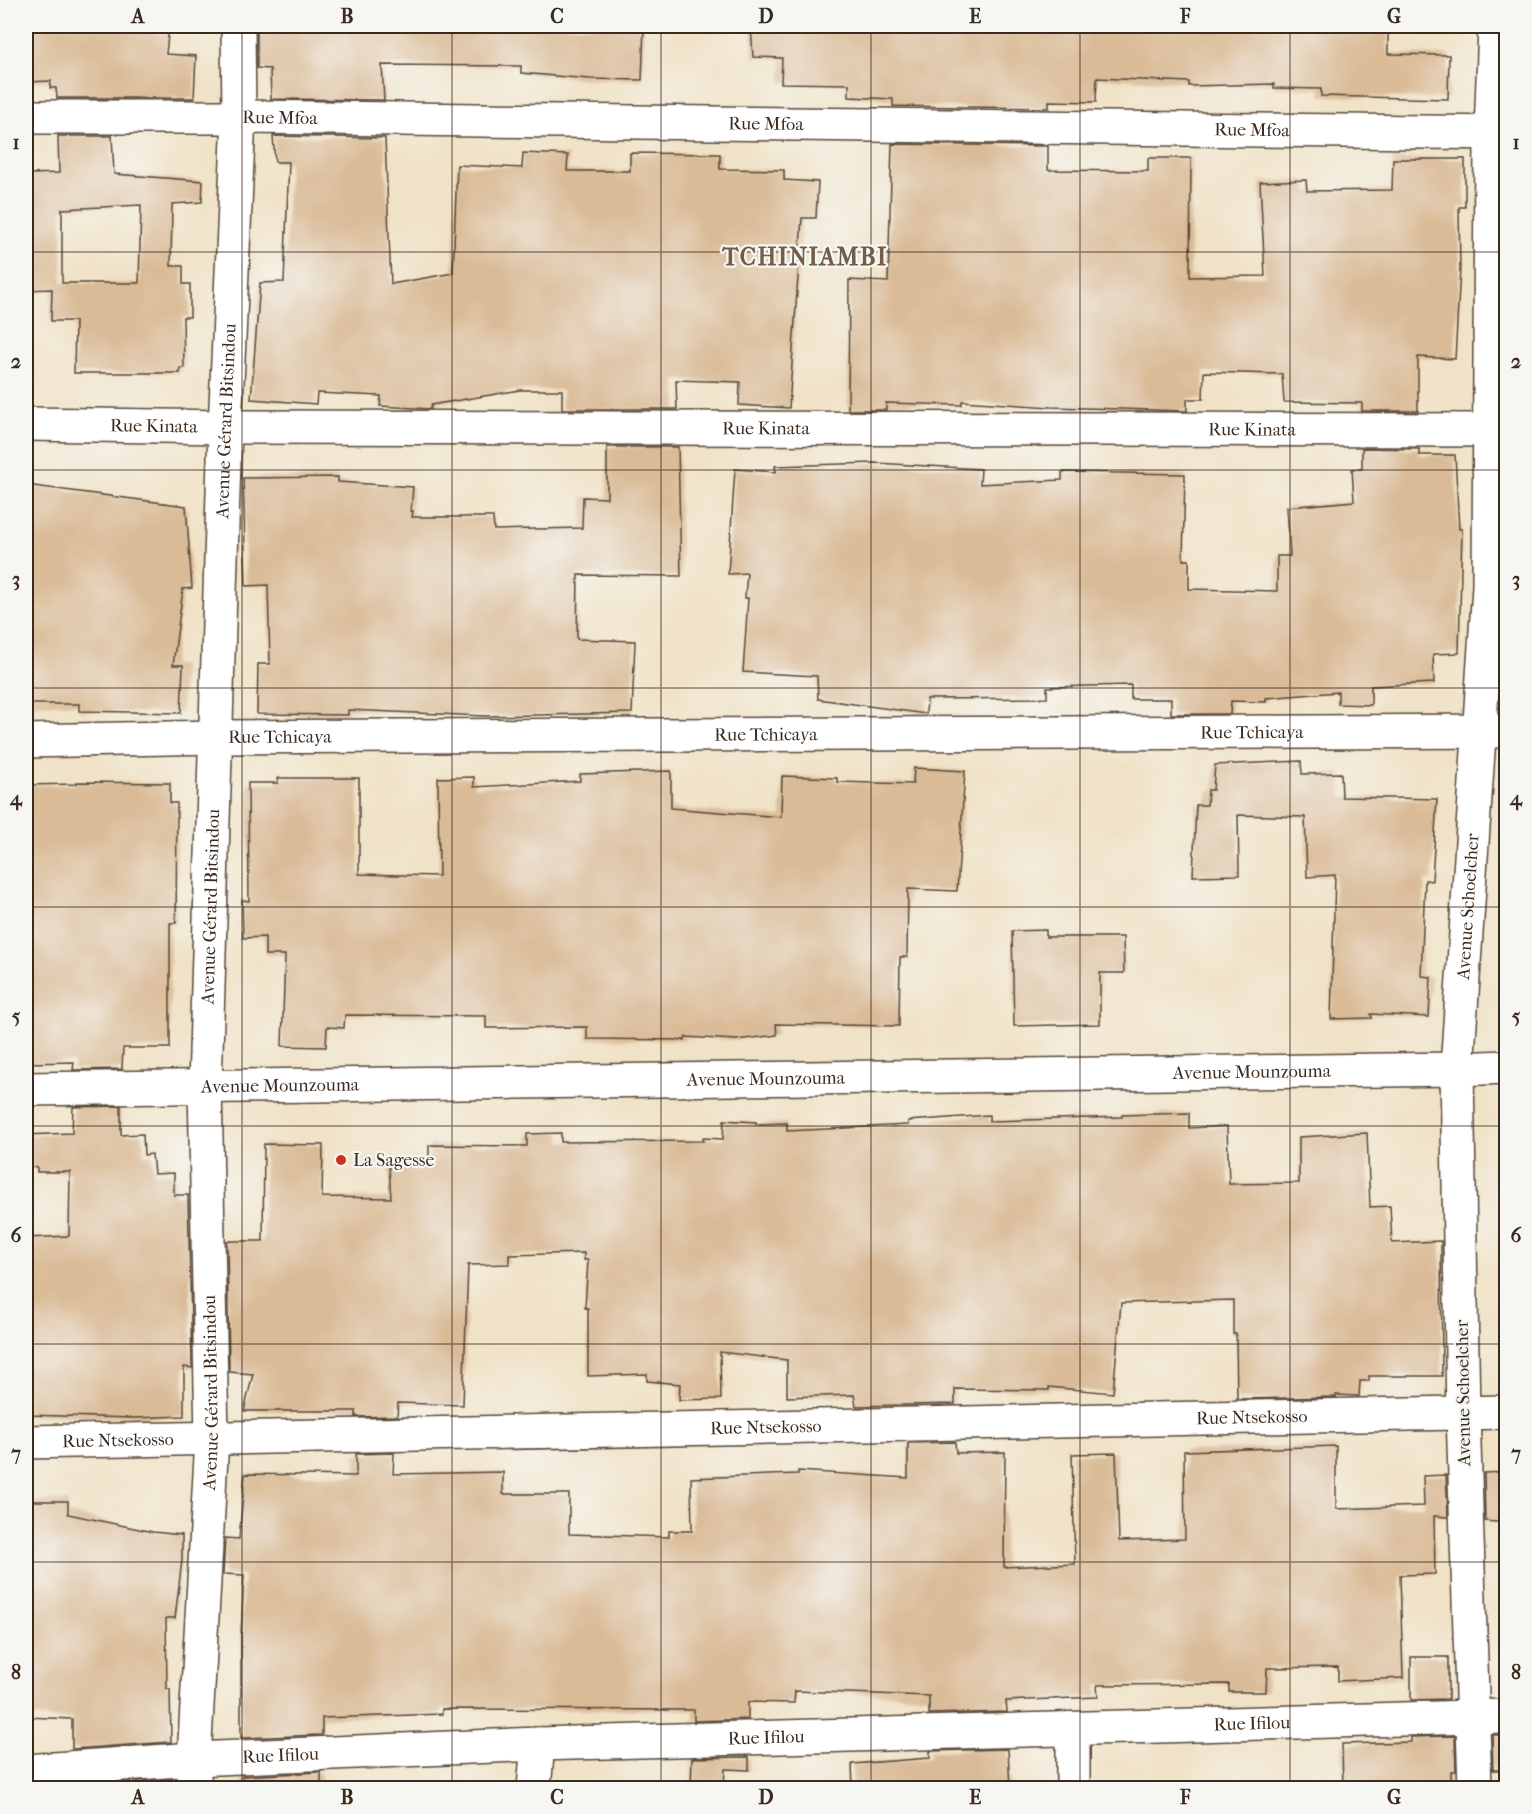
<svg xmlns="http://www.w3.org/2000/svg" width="1532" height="1814" font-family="'IM FELL French Canon',serif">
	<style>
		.building { fill: #dabb97; fill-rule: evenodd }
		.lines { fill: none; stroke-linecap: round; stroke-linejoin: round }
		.minor-casing { stroke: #564637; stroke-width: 36 }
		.minor { stroke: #fff; stroke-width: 33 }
		.grid { fill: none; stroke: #3b2a1e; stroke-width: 1.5; stroke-opacity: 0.55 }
		.poi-dot { fill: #c8321e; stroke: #f6f6f2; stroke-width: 2 }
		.labels { text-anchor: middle; stroke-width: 4.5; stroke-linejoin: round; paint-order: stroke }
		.street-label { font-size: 18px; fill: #3b2a1e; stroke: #f6f6f2 }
		.poi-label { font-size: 18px; fill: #3b2a1e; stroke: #f6f6f2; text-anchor: start }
		.district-label { font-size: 24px; font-weight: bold; letter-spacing: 1.5px; fill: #735d48; stroke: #f6f6f2 }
		.neatline { fill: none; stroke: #3b2a1e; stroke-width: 2 }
		.grid-label { font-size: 20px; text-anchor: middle; font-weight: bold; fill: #3b2a1e }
	</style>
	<rect width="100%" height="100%" fill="#f6f6f2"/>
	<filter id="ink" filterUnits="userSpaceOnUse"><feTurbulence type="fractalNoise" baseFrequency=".0167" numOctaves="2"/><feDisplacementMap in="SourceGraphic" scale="12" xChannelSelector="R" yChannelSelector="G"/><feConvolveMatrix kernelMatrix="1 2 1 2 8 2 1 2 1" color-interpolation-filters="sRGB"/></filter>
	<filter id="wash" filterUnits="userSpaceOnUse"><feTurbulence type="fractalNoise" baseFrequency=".008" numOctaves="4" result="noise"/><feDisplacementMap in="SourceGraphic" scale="24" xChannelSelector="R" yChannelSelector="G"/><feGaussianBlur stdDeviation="1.35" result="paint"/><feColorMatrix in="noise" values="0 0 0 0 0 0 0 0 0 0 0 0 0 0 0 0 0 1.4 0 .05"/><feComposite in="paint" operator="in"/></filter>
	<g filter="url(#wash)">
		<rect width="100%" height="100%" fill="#f0e2c6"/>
		<g id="blocks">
			<g class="building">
				<polygon points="26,26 169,26 166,54 196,56 194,98 57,98 56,88 50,88 51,81 26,82"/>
				<polygon points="257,26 644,26 642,80 590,79 521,73 521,66 382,65 384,100 271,99 270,69 257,68"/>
				<polygon points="751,26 1120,26 1189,28 1189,26 1388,26 1388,54 1449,55 1448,99 1321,96 1321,89 1274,88 1274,84 1189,86 1189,82 1097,78 1096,102 1049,101 1049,108 893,106 893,99 849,97 849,84 781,83 782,58 753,57"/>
				<path d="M58,136H112L114,174L203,181L202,202L172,204L171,266H183V284H190V317H183L184,368H180V373H74L75,321H51L52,289L26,290V212L32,211L31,174L59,173ZM141,205L139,283H62V209Z"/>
				<polygon points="273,136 385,138 391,284 453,273 457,165 522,168 523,153 568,155 567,171 630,171 630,153 720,154 720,169 784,170 784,180 818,182 816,218 802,218 789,408 739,405 740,382 676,380 677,409 562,409 562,390 520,390 431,405 431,409 380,406 381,396 317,393 316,404 251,399 260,283 284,282 289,162 275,162"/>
				<polygon points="892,144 1048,146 1048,170 1148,171 1148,158 1191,158 1190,277 1265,276 1260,182 1306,180 1307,191 1392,190 1393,159 1465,159 1465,207 1459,207 1460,269 1455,359 1418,357 1418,411 1362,411 1362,403 1284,402 1282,374 1204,372 1203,399 1187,399 1187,411 1051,407 962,401 962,405 886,403 886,410 848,410 849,280 888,282"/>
				<polygon points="607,447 678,447 681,576 578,575 577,639 635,641 632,713 485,716 348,710 348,715 257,714 258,664 270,664 268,585 246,586 243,478 338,477 338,482 413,487 411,511 413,511 412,517 493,517 494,530 582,528 583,497 607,498"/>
				<polygon points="1362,448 1419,449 1419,455 1455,455 1459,529 1462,529 1459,653 1433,654 1434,683 1371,686 1371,705 1338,704 1338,692 1266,698 1266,702 1231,701 1230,714 1171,714 1171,699 1131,699 1131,685 1047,687 1047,698 927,699 926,714 818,699 817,676 743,672 748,598 745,598 747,573 728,574 735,469 776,472 775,466 875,463 981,469 980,484 1062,480 1062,472 1185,474 1183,560 1189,560 1189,589 1277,591 1277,556 1290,556 1287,507 1354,501 1352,469 1362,469"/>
				<polygon points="26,485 186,506 192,588 183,589 173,665 183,665 181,713 79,711 79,704 26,704"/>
				<polygon points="1301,761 1302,774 1341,773 1342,797 1437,799 1432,881 1425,880 1421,976 1431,977 1429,1017 1371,1014 1372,1018 1331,1019 1335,875 1307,877 1305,817 1238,815 1239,875 1193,876 1196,805 1207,805 1208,790 1213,790 1215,765"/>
				<polygon points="914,768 965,771 957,891 908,889 907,957 900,957 899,1026 776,1024 777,1035 736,1040 686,1037 685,1040 587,1039 587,1027 486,1028 486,1016 345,1015 344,1028 327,1027 326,1047 282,1046 285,955 265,955 265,937 243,938 242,900 249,901 248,783 278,783 278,778 359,778 359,874 439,876 438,778 474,777 474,787 580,781 580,774 671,771 671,808 781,817 782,776 837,778 837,782 913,784"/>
				<polygon points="77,782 170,783 170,803 177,803 176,923 170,923 170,1048 123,1048 122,1069 73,1070 74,1062 26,1063 26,785 77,784"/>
				<polygon points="1046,930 1046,937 1123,937 1124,973 1100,973 1100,1024 1014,1026 1012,931"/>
				<polygon points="121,1106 121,1135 143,1134 144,1155 152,1154 154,1174 174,1173 174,1195 188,1195 192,1368 184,1367 184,1416 134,1418 26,1415 26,1238 69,1236 70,1172 37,1172 37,1167 26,1167 26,1135 72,1133 73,1107"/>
				<polygon points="1189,1113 1189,1128 1227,1126 1229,1184 1299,1183 1299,1137 1367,1133 1370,1207 1390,1206 1392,1243 1441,1241 1442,1376 1369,1376 1369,1381 1360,1381 1359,1396 1336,1395 1336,1397 1237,1399 1236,1334 1233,1334 1233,1300 1121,1303 1113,1393 1049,1387 1049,1390 955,1389 955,1404 856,1406 854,1395 787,1397 787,1360 720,1352 721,1399 679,1400 680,1384 647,1381 647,1374 588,1376 588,1308 585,1308 588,1260 584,1260 584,1253 509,1255 509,1264 468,1265 463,1405 398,1403 397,1416 356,1417 356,1411 244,1411 253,1374 229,1372 227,1241 263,1241 264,1144 323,1145 322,1197 391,1198 389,1167 429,1165 429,1145 527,1146 527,1134 561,1133 561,1142 703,1141 703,1138 723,1139 724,1120 756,1122 756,1124 787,1123 787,1131 908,1125 908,1121 989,1115 989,1121 1122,1117 1122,1115"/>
				<polygon points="955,1442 956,1453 1005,1452 1004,1567 1075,1564 1072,1454 1116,1453 1119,1541 1185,1539 1184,1451 1336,1446 1336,1509 1424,1506 1423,1476 1446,1475 1448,1517 1434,1516 1435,1574 1400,1575 1403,1678 1338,1681 1338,1667 1267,1668 1266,1692 1229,1692 1229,1684 1097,1685 1098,1697 1006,1701 1007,1712 929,1714 929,1696 795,1691 794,1703 748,1702 748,1719 694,1721 694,1710 442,1709 442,1714 322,1718 322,1735 241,1738 241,1635 244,1575 223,1574 225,1538 239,1539 245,1474 356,1476 356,1454 394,1453 393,1474 503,1472 503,1494 569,1494 569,1534 669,1537 669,1531 692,1531 691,1478 798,1474 798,1471 908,1478 908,1443"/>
				<polygon points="1506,1472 1506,1523 1485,1521 1484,1473"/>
				<polygon points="26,1501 68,1501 68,1514 153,1532 182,1535 182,1560 175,1618 166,1618 167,1689 170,1689 171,1742 72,1749 72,1719 26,1717"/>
				<polygon points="1411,1657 1448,1657 1448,1699 1411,1700"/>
				<polygon points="1492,1735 1506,1735 1506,1770 1493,1770"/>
				<polygon points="1455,1736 1456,1771 1451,1771 1451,1788 1343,1788 1342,1744 1411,1742 1411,1737"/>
				<polygon points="1008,1749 1010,1788 853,1788 852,1764 930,1758 930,1751"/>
				<polygon points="749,1757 749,1770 725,1769 724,1788 691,1788 692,1758"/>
				<polygon points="321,1772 321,1788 242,1788 242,1776"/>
				<polygon points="172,1779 172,1788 72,1788 72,1786"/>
			</g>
		</g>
	</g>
	<g filter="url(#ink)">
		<use href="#blocks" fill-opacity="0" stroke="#564637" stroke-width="1.5"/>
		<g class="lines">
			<defs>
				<g id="minor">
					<path id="s1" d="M26,117H239L1506,133"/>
					<path id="s2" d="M26,424L225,427L1506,430"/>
					<path id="s3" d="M26,741L216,737L1506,731"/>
					<path id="s4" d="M26,1089L1457,1069L1506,1067"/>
					<path id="s5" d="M26,1442L1506,1412"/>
					<polyline points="1073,1729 1073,1788"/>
					<path id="s6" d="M26,1771L194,1759L538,1744L1506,1716"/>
					<path id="s7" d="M194,1788V1759L212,1439L205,1085L225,427L239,117L238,26"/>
					<polyline points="534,1788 538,1744"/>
					<path id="s8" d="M1475,1788L1463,1413L1457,1069L1489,586L1491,133L1495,26"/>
				</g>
			</defs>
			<use href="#minor" class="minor-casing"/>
			<use href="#minor" class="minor"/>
		</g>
	</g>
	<path class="grid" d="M242,26V1788M452,26V1788M661,26V1788M871,26V1788M1080,26V1788M1290,26V1788M26,252H1506M26,470H1506M26,688H1506M26,907H1506M26,1126H1506M26,1344H1506M26,1562H1506"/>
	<circle class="poi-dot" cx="341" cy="1160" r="6"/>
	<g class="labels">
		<g class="street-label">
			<text dy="6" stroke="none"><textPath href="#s1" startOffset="254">Rue Mfoa</textPath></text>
			<text dy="6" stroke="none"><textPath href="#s1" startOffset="740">Rue Mfoa</textPath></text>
			<text dy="6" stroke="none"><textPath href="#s1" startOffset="1226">Rue Mfoa</textPath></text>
			<text dy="6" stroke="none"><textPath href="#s7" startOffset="1368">Avenue Gérard Bitsindou</textPath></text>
			<text dy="6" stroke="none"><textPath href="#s2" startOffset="128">Rue Kinata</textPath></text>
			<text dy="6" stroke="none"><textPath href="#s2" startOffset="740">Rue Kinata</textPath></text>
			<text dy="6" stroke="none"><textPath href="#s2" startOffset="1226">Rue Kinata</textPath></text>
			<text dy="6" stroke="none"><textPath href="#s3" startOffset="1226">Rue Tchicaya</textPath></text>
			<text dy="6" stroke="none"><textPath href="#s3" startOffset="740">Rue Tchicaya</textPath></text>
			<text dy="6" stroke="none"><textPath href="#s3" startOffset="254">Rue Tchicaya</textPath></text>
			<text dy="6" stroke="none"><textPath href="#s7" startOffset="882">Avenue Gérard Bitsindou</textPath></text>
			<text dy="6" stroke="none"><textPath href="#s8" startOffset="882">Avenue Schoelcher</textPath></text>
			<text dy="6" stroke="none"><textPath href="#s4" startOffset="1226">Avenue Mounzouma</textPath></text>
			<text dy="6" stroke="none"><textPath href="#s4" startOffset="740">Avenue Mounzouma</textPath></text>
			<text dy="6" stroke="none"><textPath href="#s4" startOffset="254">Avenue Mounzouma</textPath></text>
			<text dy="6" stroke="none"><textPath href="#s7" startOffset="396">Avenue Gérard Bitsindou</textPath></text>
			<text transform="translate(1463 1393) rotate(-91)" y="6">Avenue Schoelcher</text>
			<text dy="6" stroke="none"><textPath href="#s5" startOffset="1226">Rue Ntsekosso</textPath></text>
			<text dy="6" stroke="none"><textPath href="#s5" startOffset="740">Rue Ntsekosso</textPath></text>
			<text dy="6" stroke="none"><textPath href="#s5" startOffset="92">Rue Ntsekosso</textPath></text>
			<text dy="6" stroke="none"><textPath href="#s6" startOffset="1227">Rue Ifilou</textPath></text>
			<text dy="6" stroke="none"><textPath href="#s6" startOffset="741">Rue Ifilou</textPath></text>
			<text dy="6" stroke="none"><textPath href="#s6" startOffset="255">Rue Ifilou</textPath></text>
		</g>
		<g class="poi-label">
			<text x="353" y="1166">La Sagesse</text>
		</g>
		<g class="district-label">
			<text x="805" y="265">TCHINIAMBI</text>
		</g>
	</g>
	<rect width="1532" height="1814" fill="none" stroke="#f6f6f2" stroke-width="66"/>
	<rect x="33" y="33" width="1466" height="1748" class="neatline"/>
	<g class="grid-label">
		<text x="138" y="23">A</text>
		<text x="347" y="23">B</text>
		<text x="557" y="23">C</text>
		<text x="766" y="23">D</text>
		<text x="975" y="23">E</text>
		<text x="1185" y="23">F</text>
		<text x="1394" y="23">G</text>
		<text x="16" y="149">1</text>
		<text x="1516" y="149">1</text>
		<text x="16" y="368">2</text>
		<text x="1516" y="368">2</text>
		<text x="16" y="586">3</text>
		<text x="1516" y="586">3</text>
		<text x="16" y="805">4</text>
		<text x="1516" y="805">4</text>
		<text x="16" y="1023">5</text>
		<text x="1516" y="1023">5</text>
		<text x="16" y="1242">6</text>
		<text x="1516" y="1242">6</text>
		<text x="16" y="1460">7</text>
		<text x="1516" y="1460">7</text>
		<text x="16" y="1679">8</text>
		<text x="1516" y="1679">8</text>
		<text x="138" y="1804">A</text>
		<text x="347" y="1804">B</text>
		<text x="557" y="1804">C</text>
		<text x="766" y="1804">D</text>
		<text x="975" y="1804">E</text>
		<text x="1185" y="1804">F</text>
		<text x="1394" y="1804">G</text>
	</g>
</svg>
